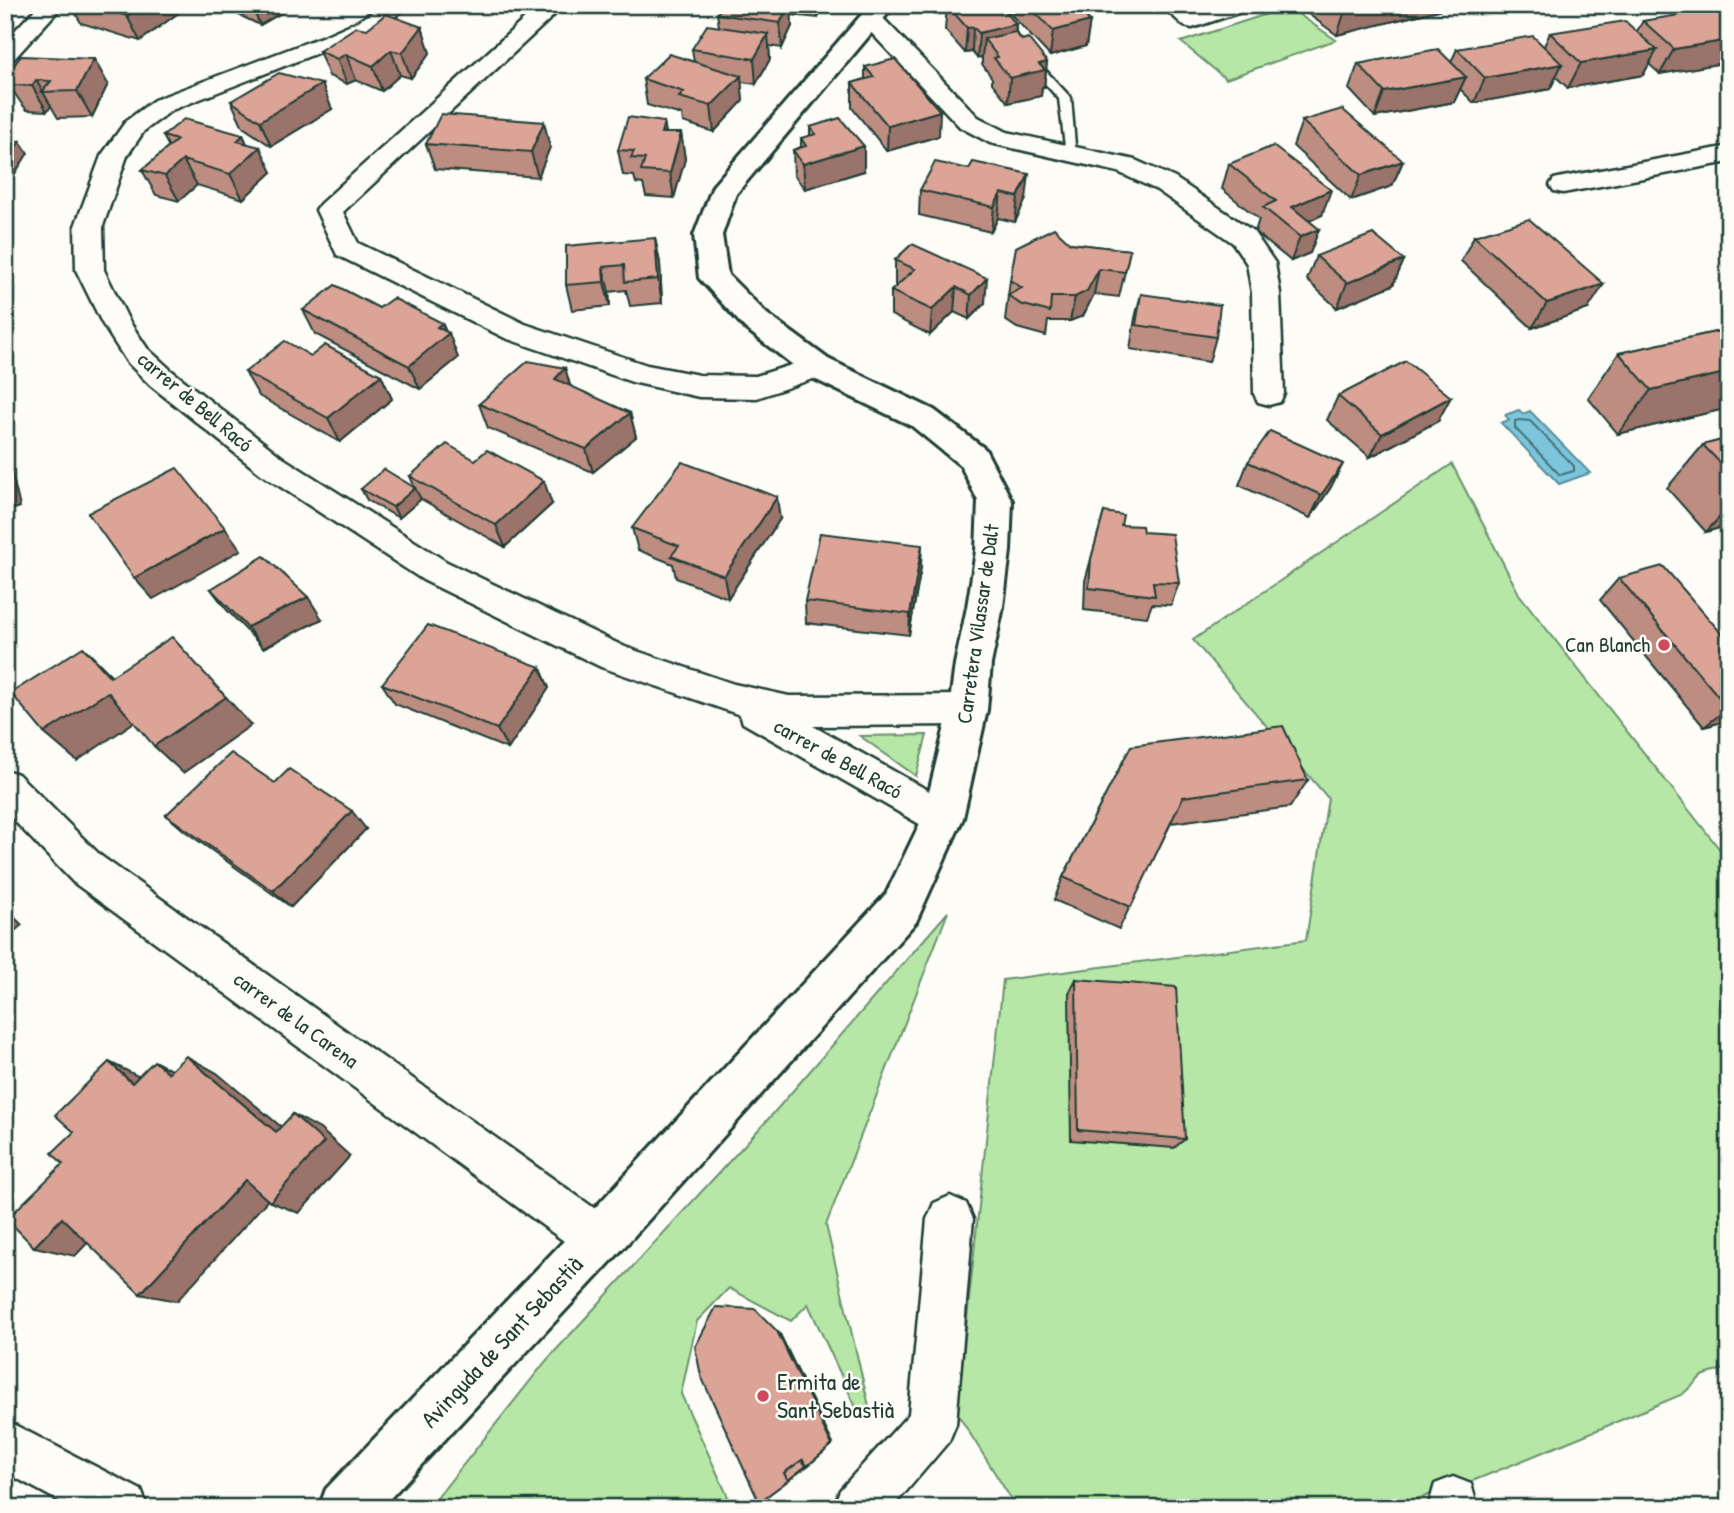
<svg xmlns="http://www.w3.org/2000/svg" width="1734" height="1513" font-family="'Patrick Hand',sans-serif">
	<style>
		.green { fill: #b6e7a7; stroke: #6a926e; stroke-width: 2 }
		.water { fill: #7cc5dd; stroke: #578f99; stroke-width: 2 }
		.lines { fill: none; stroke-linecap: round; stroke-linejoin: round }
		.shore { stroke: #447378; stroke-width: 2 }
		.service-casing { stroke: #1f3d34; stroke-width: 5 }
		.minor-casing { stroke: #1f3d34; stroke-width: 5 }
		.tertiary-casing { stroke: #1f3d34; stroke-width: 6 }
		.service { fill: #fdfcf7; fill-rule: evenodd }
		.minor { fill: #fdfcf7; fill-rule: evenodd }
		.tertiary { fill: #fdfcf7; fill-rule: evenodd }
		.wall { fill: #bd8d82; stroke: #1f3d34; stroke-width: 2 }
		.shaded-wall { fill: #9a736a; stroke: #1f3d34; stroke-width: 2 }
		.building { fill: #dca497; stroke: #1f3d34; stroke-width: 2 }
		.poi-dot { fill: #d1495b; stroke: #fdfcf7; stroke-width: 2.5 }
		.labels { text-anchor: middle; stroke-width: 5; stroke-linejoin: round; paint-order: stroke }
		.street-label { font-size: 21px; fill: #1f3d34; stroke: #fdfcf7 }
		.poi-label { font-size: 21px; fill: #1f3d34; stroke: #fdfcf7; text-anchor: end }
		.near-street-label { font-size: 24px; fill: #1f3d34; stroke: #fdfcf7 }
		.near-poi-label { font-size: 24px; fill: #1f3d34; stroke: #fdfcf7; text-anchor: start }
	</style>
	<rect width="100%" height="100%" fill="#fdfcf7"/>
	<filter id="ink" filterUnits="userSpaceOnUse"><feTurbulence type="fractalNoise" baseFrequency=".0143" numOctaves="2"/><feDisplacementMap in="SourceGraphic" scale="14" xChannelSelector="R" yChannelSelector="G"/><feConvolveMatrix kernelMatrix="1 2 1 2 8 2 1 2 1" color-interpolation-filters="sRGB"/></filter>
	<g filter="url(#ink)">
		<g class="green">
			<polygon points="1288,7 1336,40 1226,79 1181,42"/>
			<polygon points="1452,464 1519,594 1729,861 1729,1367 1702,1376 1683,1394 1602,1428 1470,1482 1388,1508 1017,1508 957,1413 1003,980 1306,940 1328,798 1193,640"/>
			<polygon points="927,735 916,776 860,736"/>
			<polygon points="948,912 826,1225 869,1406 859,1414 808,1304 791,1321 729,1288 697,1321 681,1394 733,1508 429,1508 546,1361 771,1116"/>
		</g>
		<polygon class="water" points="1519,410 1523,414 1530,411 1590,473 1559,484 1501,423 1509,420 1505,415"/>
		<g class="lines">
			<polygon class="shore" points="1520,420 1530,421 1574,466 1574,471 1560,475 1515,428 1515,421"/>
			<defs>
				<polygon id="service" points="1030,57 1034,58 1071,98 1076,157 1072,158 1066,154 1059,99 1024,60"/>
				<g id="minor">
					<polygon points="39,5 63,5 13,60 5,62 5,41"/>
					<polygon points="383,5 410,5 376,30 172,110 144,131 127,156 103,226 104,270 129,321 147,348 172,371 283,458 447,562 625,647 734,684 789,696 968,695 981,699 986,710 981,721 968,725 813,726 956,806 962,818 956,830 943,835 930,830 743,723 740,715 601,667 423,580 261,474 150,385 127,362 102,323 76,270 75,226 101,156 126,121 154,100 324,36 360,20"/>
					<polygon points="540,5 565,5 343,212 358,243 525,324 647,365 699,375 756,376 817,357 827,360 832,367 827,374 757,398 699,397 632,382 505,338 337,255 316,210 320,204"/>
					<polygon points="1161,5 1187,5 1195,12 1216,5 1250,5 1247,10 1192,28 1184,26"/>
					<polygon points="872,13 880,15 978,117 1007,132 1135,160 1175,178 1253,231 1275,263 1280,293 1284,394 1280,402 1269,405 1258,402 1254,394 1252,293 1247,264 1233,243 1157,190 1118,172 990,143 960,127 864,25 860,20 864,15"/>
					<polygon points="1729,146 1729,162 1563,193 1554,191 1550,185 1554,179 1563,177"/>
					<polygon points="5,770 18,774 101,856 615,1223 622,1239 615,1255 599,1262 583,1255 73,882 5,811"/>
					<polygon points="950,1196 966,1203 973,1219 956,1424 949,1441 892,1508 833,1508 840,1490 909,1414 927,1219 934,1203"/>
					<polygon points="5,1420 141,1490 148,1508 72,1508 5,1472"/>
					<polygon points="1453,1477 1471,1484 1478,1508 1428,1508 1435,1484"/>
				</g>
				<polygon id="tertiary" points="870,5 895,5 736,194 722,235 728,275 767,314 828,359 934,410 985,449 1012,501 1010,551 1003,607 991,664 987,710 963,818 916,922 616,1256 381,1508 319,1508 326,1489 582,1222 886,894 923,817 949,710 955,664 967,607 976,551 978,501 961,466 912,426 806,375 745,328 699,278 694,235 713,186"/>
			</defs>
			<use href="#service" class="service-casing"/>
			<use href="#minor" class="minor-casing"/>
			<use href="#tertiary" class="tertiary-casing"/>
			<use href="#service" class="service"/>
			<use href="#minor" class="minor"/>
			<use href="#tertiary" class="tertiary"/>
		</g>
		<g class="wall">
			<polygon points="71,5 183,5 185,8 140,41 81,23"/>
			<polygon points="218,5 295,5 260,25"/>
			<polygon points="722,5 824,5 818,18 791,15 792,26 782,48 769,46 770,59 756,84 741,82 743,101 714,132 683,122 682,115 647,105 643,79 694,62 692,49 719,26 717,14"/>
			<polygon points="947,5 1016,24 1016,32 1022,40 1047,62 1044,87 1042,87 1041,96 1008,103 992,83 992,78 982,64 982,57 977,58 972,52 965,53 945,30"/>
			<polygon points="1002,5 1074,5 1090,21 1086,46 1050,56"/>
			<polygon points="1301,5 1459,5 1337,35 1300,8"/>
			<polygon points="1643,21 1729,21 1729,62 1660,74 1649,64 1643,75 1568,88 1556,77 1550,89 1474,103 1460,89 1454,102 1375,117 1349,89 1358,64 1451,62 1457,49 1544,46 1550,33 1637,31"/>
			<polygon points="422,27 430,53 411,78 400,75 382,91 356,80 347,84 329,76 319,51 367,29"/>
			<polygon points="865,67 939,136 887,151 852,108 852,83 865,79"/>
			<polygon points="5,77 108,84 92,117 58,118 51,106 47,111 27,110 21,103 5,79"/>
			<polygon points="231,101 332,109 271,146 243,127"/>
			<polygon points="1302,121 1403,161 1392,186 1351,200 1293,146"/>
			<polygon points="664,122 666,133 681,133 685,159 674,198 646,196 643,184 636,183 634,176 623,175 618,150"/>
			<polygon points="810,127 864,171 805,189 794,175 793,150 801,147 801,138 810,136"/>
			<polygon points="243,135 247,144 272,172 243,199 197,185 179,201 156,195 142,170 169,147 163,136"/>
			<polygon points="426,144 550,147 538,177 435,169"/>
			<polygon points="1229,164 1322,215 1309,221 1319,229 1310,253 1291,261 1255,232 1259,219 1222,189"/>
			<polygon points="969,169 1026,199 1015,222 998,218 991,232 919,215 920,190"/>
			<polygon points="1474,236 1588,309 1532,328 1461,261"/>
			<polygon points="655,238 660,263 662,303 630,306 626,290 609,292 610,306 572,310 566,285"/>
			<polygon points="1070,243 1130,250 1119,297 1094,294 1083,316 1070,321 1048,321 1046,336 1017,328 1005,320 1010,280"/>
			<polygon points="912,244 985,303 969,319 954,312 930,335 891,315 891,291 897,286 895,285 895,260"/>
			<polygon points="1316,256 1404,260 1393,285 1337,308 1307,280"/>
			<polygon points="1141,294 1216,337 1209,362 1130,349 1135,318"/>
			<polygon points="379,308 442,323 458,358 420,389 315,334 303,310"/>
			<polygon points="1729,329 1729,408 1618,434 1588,398 1619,353"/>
			<polygon points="311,356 381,375 392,399 340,442 259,396 245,372"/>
			<polygon points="565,368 570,386 630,413 636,437 593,472 488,428 479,404"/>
			<polygon points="1338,396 1438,421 1370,457 1327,420"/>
			<polygon points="1729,438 1729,525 1706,532 1667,488 1703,445"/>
			<polygon points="1248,462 1331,487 1310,518 1239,485"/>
			<polygon points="410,476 552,504 505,547 421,499 399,518 367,500 361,489 415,488"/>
			<polygon points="1104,512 1121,525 1143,532 1179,583 1171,605 1152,604 1147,617 1084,610 1085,581"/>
			<polygon points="780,519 728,598 676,578 673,564 638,550 632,528"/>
			<polygon points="921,567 909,635 806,623 805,601"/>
			<polygon points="1619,578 1729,642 1729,720 1704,727 1600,600"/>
			<polygon points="211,589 322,619 263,648 227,610"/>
			<polygon points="540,667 549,688 508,749 395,704 382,684"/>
			<polygon points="1131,746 1308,780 1290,807 1171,823 1119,929 1054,900 1063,877"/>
			<polygon points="275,783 366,829 291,907 186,832 166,815"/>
			<polygon points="1076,979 1185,1139 1174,1148 1071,1140 1069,993"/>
		</g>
		<g class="shaded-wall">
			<polygon points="141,5 183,5 185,8 140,41 127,16"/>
			<polygon points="251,5 295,5 260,25"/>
			<polygon points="789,5 791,5 792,26 782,48 780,23"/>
			<polygon points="818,5 824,5 818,18"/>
			<polygon points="1347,5 1459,5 1337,35"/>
			<polygon points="1090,21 1086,46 1050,56 1053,31"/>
			<polygon points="1016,24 1014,49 984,39 982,57 977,58 979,33"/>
			<polygon points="422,27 430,53 411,78 402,53"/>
			<polygon points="973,27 972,52 965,53 967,28"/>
			<polygon points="768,34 770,59 756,84 754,59"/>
			<polygon points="1729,40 1729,62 1660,74 1674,49"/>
			<polygon points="391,50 400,75 382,91 373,66"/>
			<polygon points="1657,50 1643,75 1568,88 1581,63"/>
			<polygon points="346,54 356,80 347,84 337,59"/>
			<polygon points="94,59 108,84 92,117 77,91"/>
			<polygon points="1047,62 1044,87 1042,87 1041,96 1008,103 1010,78 1039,64"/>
			<polygon points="1562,64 1550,89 1474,103 1485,78"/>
			<polygon points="741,76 743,101 714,132 711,106"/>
			<polygon points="1466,77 1454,102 1375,117 1384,92"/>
			<polygon points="36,80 51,106 47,111 32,86"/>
			<polygon points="322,84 332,109 271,146 260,121"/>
			<polygon points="940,111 939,136 887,151 888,126"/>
			<polygon points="544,122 550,147 538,177 531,152"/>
			<polygon points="664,122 668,147 661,133"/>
			<polygon points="681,133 685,159 674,198 670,173"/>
			<polygon points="243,135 252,155 260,147 272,172 243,199 230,174 237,141"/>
			<polygon points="20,141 28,153 9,183 5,178 5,162"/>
			<polygon points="864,146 864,171 805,189 803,164"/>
			<polygon points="183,160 197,185 179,201 165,176"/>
			<polygon points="1403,161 1392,186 1351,200 1361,175"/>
			<polygon points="1029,174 1026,199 1015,222 1018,197"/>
			<polygon points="1331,190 1322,215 1291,229 1292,207"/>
			<polygon points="1001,193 998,218 991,232 994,207"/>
			<polygon points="5,227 10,234 5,249"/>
			<polygon points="1319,229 1310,253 1291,261 1300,237"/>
			<polygon points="655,238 660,263 662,303 658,279"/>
			<polygon points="1404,260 1393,285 1337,308 1347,283"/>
			<polygon points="603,267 609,292 610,306 604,282"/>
			<polygon points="1099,269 1094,294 1083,316 1070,321 1075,297"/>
			<polygon points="987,278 985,303 969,319 971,295"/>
			<polygon points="1604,284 1588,309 1532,328 1547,303"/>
			<polygon points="956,287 954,312 930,335 932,310"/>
			<polygon points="442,323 447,335 449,333 458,358 420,389 409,366 437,327"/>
			<polygon points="565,368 572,392 555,379"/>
			<polygon points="1729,372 1729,408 1618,434 1651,390"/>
			<polygon points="381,375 392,399 340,442 328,418"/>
			<polygon points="1451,397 1438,421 1370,457 1382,434"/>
			<polygon points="630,413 636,437 593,472 586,449"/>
			<polygon points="5,444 20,507 5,512"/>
			<polygon points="1343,464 1331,487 1310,518 1321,495"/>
			<polygon points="544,481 552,504 505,547 496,525"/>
			<polygon points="415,488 421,499 399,518 393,507"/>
			<polygon points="777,497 780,519 728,598 724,576"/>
			<polygon points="1729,507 1729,525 1706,532"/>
			<polygon points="225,528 241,550 153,599 134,578"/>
			<polygon points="922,545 921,567 909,635 910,614"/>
			<polygon points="308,597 322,619 263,648 247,627"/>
			<polygon points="83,647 113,677 110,677"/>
			<polygon points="540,667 549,688 508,749 497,729"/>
			<polygon points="108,692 137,720 77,761 44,733"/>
			<polygon points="226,697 251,725 183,773 154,746"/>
			<polygon points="1729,707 1729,720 1704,727 1728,708"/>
			<polygon points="352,811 366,829 291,907 273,891"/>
			<polygon points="5,908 22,925 5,939"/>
			<polygon points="186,1056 217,1073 304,1146 276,1132"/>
			<polygon points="154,1061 186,1078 168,1073"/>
			<polygon points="109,1062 144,1079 132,1083"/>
			<polygon points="293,1114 320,1129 350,1156 299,1213 270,1202"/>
			<polygon points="245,1180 275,1192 177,1301 140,1294"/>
			<polygon points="62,1218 101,1229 75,1256 34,1247"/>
			<polygon points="777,1331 780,1334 833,1444 809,1465 759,1502 803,1460"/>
		</g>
		<g class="building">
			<polygon points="92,5 141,5 127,16"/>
			<polygon points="722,5 789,5 780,23 717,14"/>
			<polygon points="947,5 1000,5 1016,24 979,33 973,27 967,28"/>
			<polygon points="1028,5 1074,5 1090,21 1053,31"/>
			<polygon points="1715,9 1729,21 1729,40 1674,49 1643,21"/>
			<polygon points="386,14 422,27 402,53 391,50 373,66 346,54 337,59 319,51 356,27 367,29"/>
			<polygon points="1625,21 1657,50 1581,63 1550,33"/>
			<polygon points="707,25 768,34 754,59 692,49"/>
			<polygon points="1015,32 1022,40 1028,38 1047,62 1039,64 1045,70 1010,78 994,58 998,57 984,39"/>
			<polygon points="1533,36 1562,64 1485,78 1457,49"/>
			<polygon points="1438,49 1466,77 1384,92 1358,64"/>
			<polygon points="669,54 741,76 711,106 679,97 684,92 643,79"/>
			<polygon points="21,56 94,59 77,91 42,92 51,81 36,80 32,86 11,85 5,78 5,77"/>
			<polygon points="895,59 940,111 888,126 852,83 874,77 865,67"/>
			<polygon points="279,73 322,84 260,121 231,101"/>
			<polygon points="1342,109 1403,161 1361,175 1302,121"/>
			<polygon points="441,114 544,122 531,152 426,144"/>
			<polygon points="628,117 664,122 661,133 681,133 670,173 641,171 645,159 631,158 634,151 618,150"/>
			<polygon points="840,118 864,146 803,164 793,150 806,146 801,138 816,134 810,127"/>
			<polygon points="184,119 243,135 237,141 260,147 230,174 183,160 165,176 142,170 177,140 163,136"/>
			<polygon points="5,140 20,141 5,162"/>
			<polygon points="1273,146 1331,190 1292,207 1319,229 1300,237 1263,207 1276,201 1229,164"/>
			<polygon points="935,162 969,169 973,162 1029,174 1018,197 1001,193 994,207 920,190"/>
			<polygon points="1529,219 1604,284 1547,303 1474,236"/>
			<polygon points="1054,228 1070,243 1130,250 1125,272 1099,269 1087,291 1075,297 1051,297 1050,312 1020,304 1008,295 1022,288 1010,280 1016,247"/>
			<polygon points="1373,234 1404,260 1347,283 1316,256"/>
			<polygon points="655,238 658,279 625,282 624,265 603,267 604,282 566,285 566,246"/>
			<polygon points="912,244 987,278 971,295 956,287 932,310 891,291 915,269 895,260"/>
			<polygon points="335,285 379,308 393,298 442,323 437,327 449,333 409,366 303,310"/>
			<polygon points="1141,294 1220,305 1216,337 1136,325"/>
			<polygon points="1729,329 1729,372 1651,390 1619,353"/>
			<polygon points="285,341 311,356 325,345 381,375 328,418 245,372"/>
			<polygon points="528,361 565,368 555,379 630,413 586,449 479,404"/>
			<polygon points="1406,361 1451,397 1382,434 1338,396"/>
			<polygon points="1270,431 1343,464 1321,495 1248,462"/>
			<polygon points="1729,438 1729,472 1703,445"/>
			<polygon points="447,444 475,460 487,450 544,481 496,525 410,476"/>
			<polygon points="682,462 777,497 724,576 671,556 679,546 632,528"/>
			<polygon points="177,468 225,528 134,578 88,513"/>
			<polygon points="384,469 415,488 393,507 361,489"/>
			<polygon points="1104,512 1123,515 1121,525 1142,526 1143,532 1172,534 1179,583 1153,582 1155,596 1089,588 1091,559"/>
			<polygon points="820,533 922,545 910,614 805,601"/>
			<polygon points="264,556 308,597 247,627 211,589"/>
			<polygon points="1663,566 1729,642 1729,707 1728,708 1619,578"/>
			<polygon points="428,625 540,667 497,729 382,684"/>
			<polygon points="172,637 226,697 154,746 108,692 44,733 11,693 83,647 110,677"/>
			<polygon points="1283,726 1308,780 1183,797 1131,907 1063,877 1131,746"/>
			<polygon points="231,753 275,783 289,769 352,811 273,891 166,815"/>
			<polygon points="1076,979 1176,987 1185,1139 1078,1130"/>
			<polygon points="186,1056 276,1132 293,1114 324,1142 270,1202 245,1180 140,1294 62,1218 34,1247 7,1219 63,1164 52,1153 74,1132 55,1115 109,1062 132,1083 154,1061 168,1073"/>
			<polygon points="716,1307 755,1309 777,1331 832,1445 807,1466 803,1460 784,1473 788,1480 790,1479 759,1502 701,1376 695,1347"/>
			<polygon points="802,1460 806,1466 788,1480 784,1473"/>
		</g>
	</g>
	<g class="poi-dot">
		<circle cx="1664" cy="645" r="7"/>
		<circle cx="763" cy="1396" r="7"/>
	</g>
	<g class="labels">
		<g class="street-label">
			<text transform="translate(195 402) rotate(40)" y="7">carrer de Bell Racó</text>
			<text transform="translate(978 624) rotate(-82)" y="7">Carretera Vilassar de Dalt</text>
			<text transform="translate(838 759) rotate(29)" y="7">carrer de Bell Racó</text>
			<text transform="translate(296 1020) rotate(36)" y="7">carrer de la Carena</text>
		</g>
		<g class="poi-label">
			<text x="1650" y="652">Can Blanch</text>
		</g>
		<g class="near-street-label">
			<text transform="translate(502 1342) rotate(-47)" y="8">Avinguda de Sant Sebastià</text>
		</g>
		<g class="near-poi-label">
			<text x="777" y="1390">Ermita de<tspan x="777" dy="28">Sant Sebastià</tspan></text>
		</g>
	</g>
	<rect width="1734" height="1513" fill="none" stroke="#fdfcf7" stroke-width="28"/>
	<rect x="14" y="14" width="1706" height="1485" fill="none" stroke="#1f3d34" stroke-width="2.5" filter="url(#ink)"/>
</svg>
